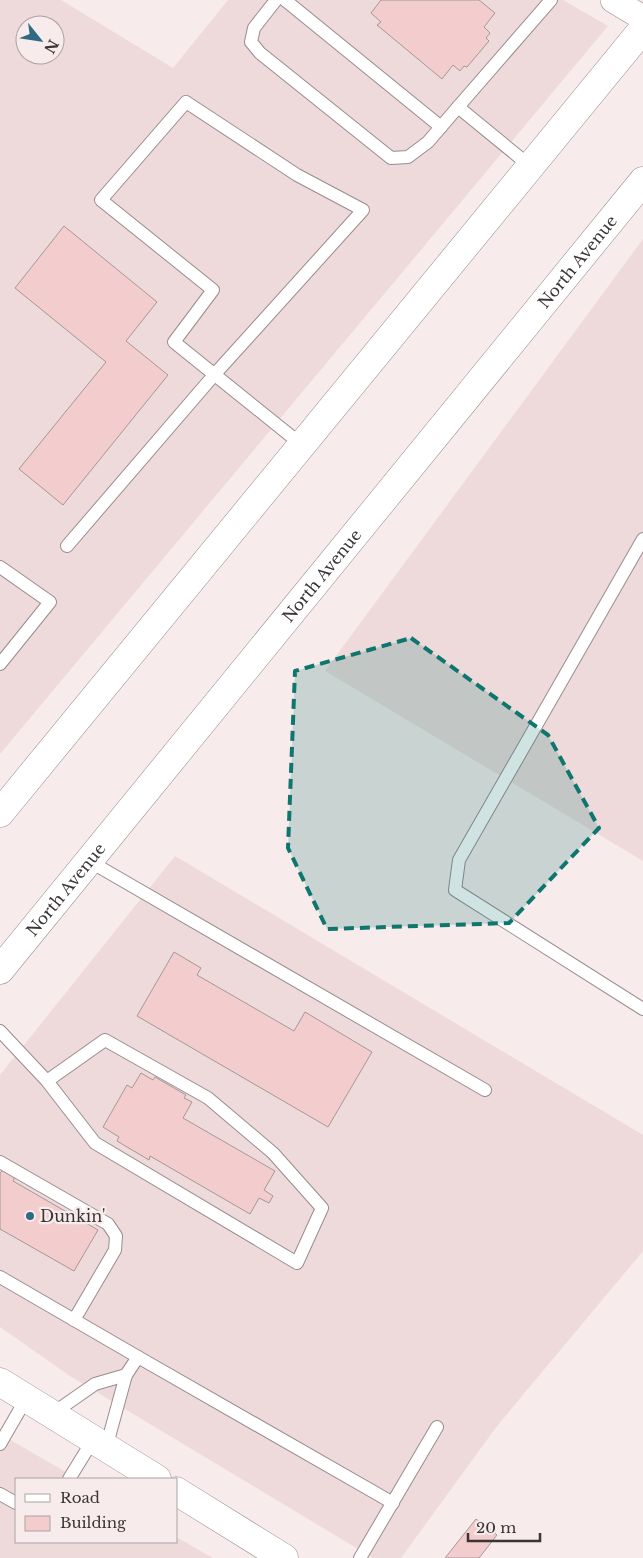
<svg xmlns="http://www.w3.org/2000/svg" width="643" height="1558" font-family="'Libre Baskerville',serif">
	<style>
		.built { fill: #efdadb; fill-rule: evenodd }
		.building { fill: #f3cccd; stroke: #a49898 }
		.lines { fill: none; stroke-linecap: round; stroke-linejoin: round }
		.service-casing { stroke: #988c8d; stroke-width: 14 }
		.minor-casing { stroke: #988c8d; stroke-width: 26 }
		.secondary-casing { stroke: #988c8d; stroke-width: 29 }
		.primary-casing { stroke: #988c8d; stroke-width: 29 }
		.service { stroke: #fff; stroke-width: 12 }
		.minor { stroke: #fff; stroke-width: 25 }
		.secondary { stroke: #fff; stroke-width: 28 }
		.primary { stroke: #fff; stroke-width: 28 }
		.marked { fill: #0f766e; fill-opacity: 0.2; stroke: #0f766e; stroke-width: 4; stroke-dasharray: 10 6; stroke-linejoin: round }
		.poi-dot { fill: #2f6b83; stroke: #f8ebeb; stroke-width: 2 }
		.labels { text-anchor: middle; stroke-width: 4.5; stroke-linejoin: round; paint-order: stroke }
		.street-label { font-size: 16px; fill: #3b3636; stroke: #f8ebeb }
		.poi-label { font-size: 16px; fill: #3b3636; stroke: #f8ebeb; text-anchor: start }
	</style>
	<rect width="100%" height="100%" fill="#f8ebeb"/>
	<g class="built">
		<path d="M0,0H61L173,68L228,0H563L608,26L0,754ZM25,25H55V55H25Z"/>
		<polygon points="643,239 643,861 325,671"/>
		<polygon points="175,856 643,1135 643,1251 497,1426 401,1558 373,1558 70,1376 0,1327 0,1075"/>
		<polygon points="0,1434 78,1479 16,1479 16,1542 176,1542 176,1537 213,1558 0,1558"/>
	</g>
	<g class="building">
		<polygon points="381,0 479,0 495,13 484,27 490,33 486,38 489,41 467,67 464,66 460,71 453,65 442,79 377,25 381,22 371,13"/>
		<polygon points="64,226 157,302 126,341 168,375 63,505 19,469 106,362 15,288"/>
		<polygon points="174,952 201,968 197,975 294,1031 305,1012 372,1052 328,1127 137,1016"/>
		<polygon points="141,1073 153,1080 155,1077 186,1095 184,1098 192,1102 183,1118 275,1171 264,1190 273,1196 269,1203 259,1198 250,1214 150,1156 149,1160 117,1141 119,1137 103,1127 127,1085 132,1088"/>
		<polygon points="3,1170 15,1177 13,1181 98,1230 74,1271 0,1229 0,1173"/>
		<polygon points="476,1519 497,1535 479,1558 445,1558"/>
	</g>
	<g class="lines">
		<defs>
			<g id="service">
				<polyline points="276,0 254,28 251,42 260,53 391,158 408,157 428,142 458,107"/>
				<polyline points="285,0 441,127"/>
				<polyline points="530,166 458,107 551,0"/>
				<polyline points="643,539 459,860 455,890 643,1009"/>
				<polyline points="67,546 214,375 363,210 297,175 186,102 101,200 213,290 174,342 302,445"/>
				<polyline points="0,567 50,602 0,664"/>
				<polyline points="89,861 485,1090"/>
				<polyline points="0,1031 47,1081 95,1143 297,1263 322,1208 273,1153 208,1098 105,1040 47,1081"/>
				<polyline points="0,1162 108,1224 116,1236 115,1250 74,1320"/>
				<polyline points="0,1277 138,1357"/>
				<polyline points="52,1414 95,1384 126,1375"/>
				<polyline points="0,1444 26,1399"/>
				<polyline points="106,1448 126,1375 138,1357 393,1503"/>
				<polyline points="69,1479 93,1440"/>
				<polyline points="0,1494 16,1503"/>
				<polyline points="360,1558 437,1427"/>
			</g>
			<polyline id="minor" points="613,0 643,18"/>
			<g id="secondary">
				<polyline points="0,1382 157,1479"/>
				<polyline points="176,1491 284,1558"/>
			</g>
			<g id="primary">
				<polyline points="0,813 643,29"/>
				<path id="s1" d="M0,970L643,181"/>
			</g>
		</defs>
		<use href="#service" class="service-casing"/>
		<use href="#minor" class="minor-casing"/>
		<use href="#secondary" class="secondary-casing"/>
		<use href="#primary" class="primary-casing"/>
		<use href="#service" class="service"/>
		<use href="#minor" class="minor"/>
		<use href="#secondary" class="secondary"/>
		<use href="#primary" class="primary"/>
	</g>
	<path class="marked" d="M411,638L548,735L599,828L509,923L327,929L288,848L295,671Z"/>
	<circle class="poi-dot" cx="30" cy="1216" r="5"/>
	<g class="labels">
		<g class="street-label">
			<text dy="6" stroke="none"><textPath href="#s1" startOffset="914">North Avenue</textPath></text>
			<text dy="6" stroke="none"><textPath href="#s1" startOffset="509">North Avenue</textPath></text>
			<text dy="6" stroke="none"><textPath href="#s1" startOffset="104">North Avenue</textPath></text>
		</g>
		<g class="poi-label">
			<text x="40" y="1222">Dunkin'</text>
		</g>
	</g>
	<rect x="15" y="1478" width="162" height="65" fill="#f8ebeb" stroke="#aca3a3"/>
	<rect x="25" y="1494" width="25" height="8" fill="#ffffff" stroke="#aca3a3"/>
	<text x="60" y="1503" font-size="15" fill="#3b3636">Road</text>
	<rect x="25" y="1516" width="25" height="15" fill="#f3cccd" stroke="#aca3a3"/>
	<text x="60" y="1528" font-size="15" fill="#3b3636">Building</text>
	<g transform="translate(40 40) rotate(120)"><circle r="24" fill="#f8ebeb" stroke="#aca3a3"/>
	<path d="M0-4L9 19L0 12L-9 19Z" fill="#2f6b83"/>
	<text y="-8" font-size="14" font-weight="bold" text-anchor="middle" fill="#3b3636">N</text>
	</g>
	<path d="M468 1533v8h72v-8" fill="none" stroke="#3b3636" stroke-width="2.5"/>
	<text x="476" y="1533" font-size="15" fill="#3b3636" stroke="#f8ebeb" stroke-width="4" paint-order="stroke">20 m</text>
</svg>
